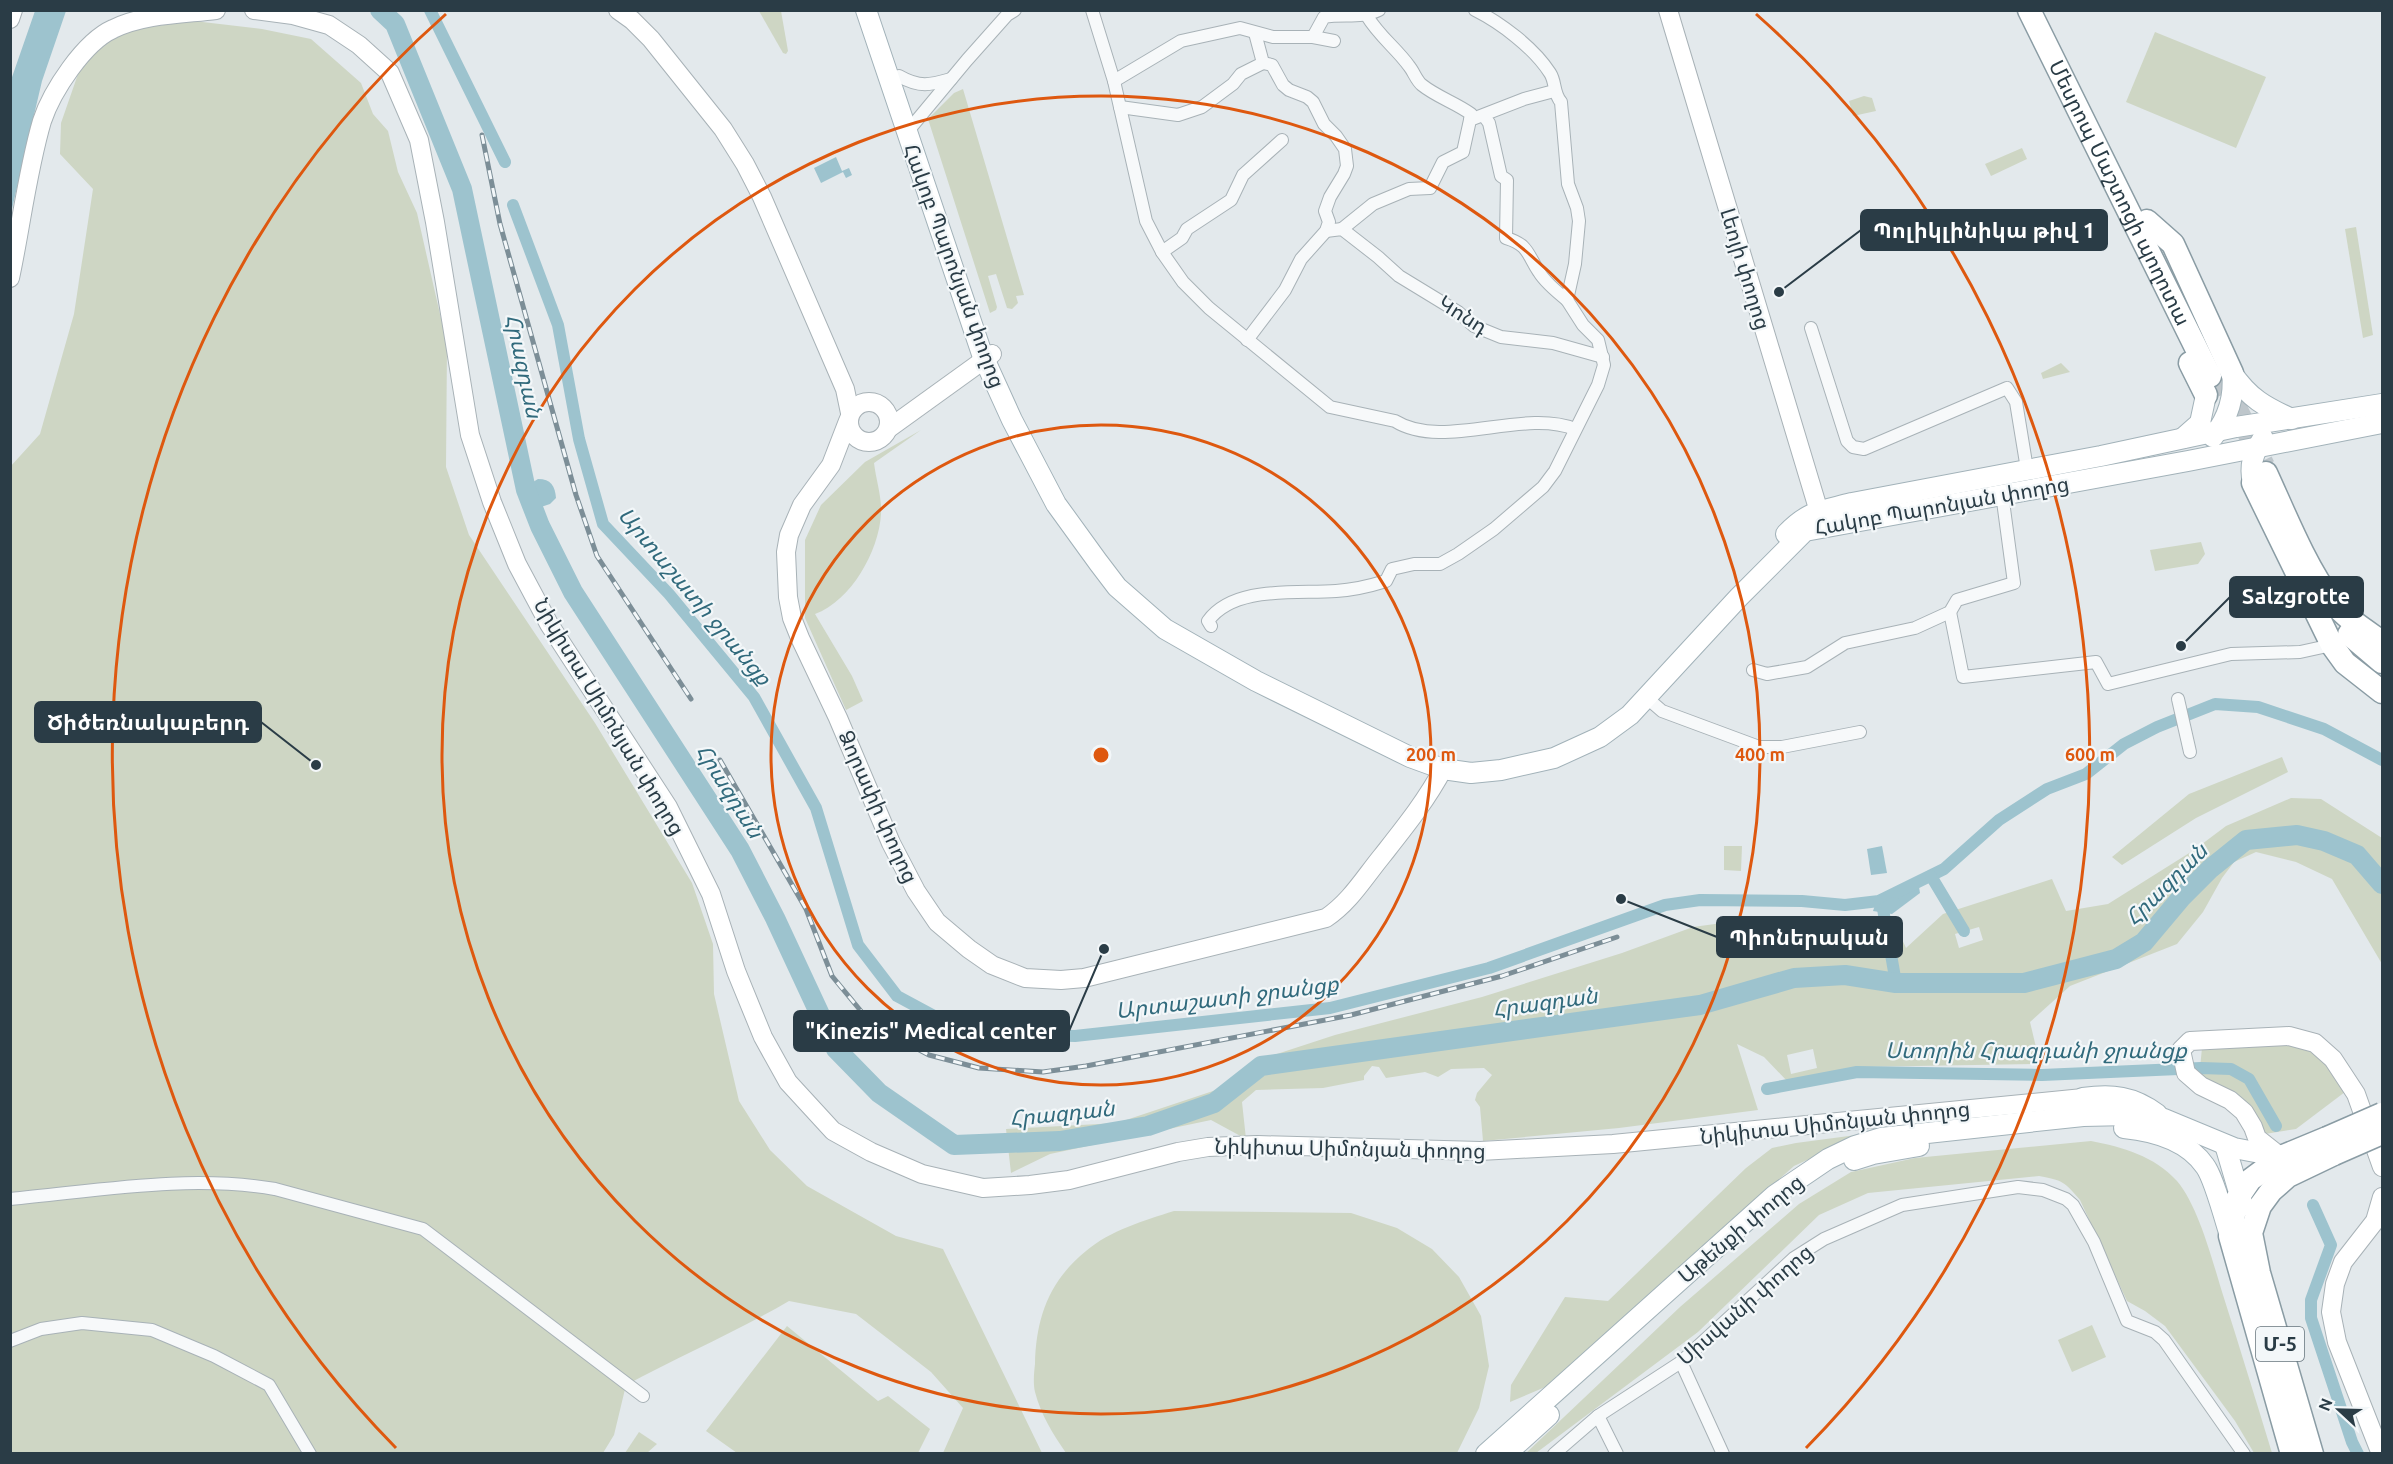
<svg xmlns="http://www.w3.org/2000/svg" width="2393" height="1464" font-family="Ubuntu,'Noto Sans Armenian',sans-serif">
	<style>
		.green { fill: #ced6c4; fill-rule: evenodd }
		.water { fill: #9dc3ce }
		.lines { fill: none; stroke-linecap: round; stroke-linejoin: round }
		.canal { stroke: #9dc3ce; stroke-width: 12 }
		.river { stroke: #9dc3ce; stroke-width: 20 }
		.highway-tunnel { stroke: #bec6cb; stroke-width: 22; stroke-dasharray: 22 11; stroke-linecap: butt }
		.street-casing { stroke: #a8b2b7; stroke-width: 14 }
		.secondary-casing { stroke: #a8b2b7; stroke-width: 20 }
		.primary-casing { stroke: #a2b2b9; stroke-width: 22 }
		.highway-casing { stroke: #8a9ca4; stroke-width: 25 }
		.street { stroke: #f7f9fa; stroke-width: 12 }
		.secondary { stroke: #fff; stroke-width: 18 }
		.primary { stroke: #fff; stroke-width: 20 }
		.highway { stroke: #fff; stroke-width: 22 }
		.rail-casing { stroke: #7c8e97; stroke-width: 5 }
		.rail { stroke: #f3f7f9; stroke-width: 3; stroke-dasharray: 9; stroke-linecap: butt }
		.highway-bridge-casing { stroke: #8a9ca4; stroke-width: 25; stroke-linecap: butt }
		.highway-bridge { stroke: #fff; stroke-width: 22 }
		.ring { fill: none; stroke: #de580f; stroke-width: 3 }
		.labels { text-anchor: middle; stroke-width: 4.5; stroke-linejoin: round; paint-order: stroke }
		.shield { fill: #f3f7f9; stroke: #66747c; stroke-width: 1.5 }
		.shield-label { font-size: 20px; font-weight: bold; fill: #2a3c46 }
		.street-label { font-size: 21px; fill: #2a3c46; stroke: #f3f7f9 }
		.water-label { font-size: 22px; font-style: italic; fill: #316a7c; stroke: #f3f7f9 }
		.centre { fill: #de580f; stroke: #f3f7f9; stroke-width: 3 }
		.ring-label { font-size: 18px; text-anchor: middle; font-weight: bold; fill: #de580f; stroke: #f3f7f9; stroke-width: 4.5; stroke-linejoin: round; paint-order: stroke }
		.leader { fill: none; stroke: #2a3c46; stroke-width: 2 }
		.callout-dot { fill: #2a3c46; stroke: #f3f7f9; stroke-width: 2 }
		.callout { fill: #2a3c46; stroke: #2a3c46; stroke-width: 2 }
		.callout-label { font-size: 22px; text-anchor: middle; font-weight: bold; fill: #fff }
	</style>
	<rect width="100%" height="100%" fill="#e3e9ec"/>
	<g class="green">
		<polygon points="759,11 781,11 788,51 786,54 783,53"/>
		<path d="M194,21L262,29L311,39L361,83L373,114L388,131L398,172L417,213L447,345L446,467L469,535L595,723L692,883L713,944L714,994L739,1101L770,1150L807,1186L896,1236L943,1249L1042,1453H943L963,1408L931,1372L856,1314L789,1301C736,1332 680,1356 626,1385L614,1435L603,1453H11L10,467L40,434L74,314L93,189L60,154L61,123L86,51L126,30Z"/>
		<polygon points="2155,32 2266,77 2236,148 2126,102"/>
		<polygon points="963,89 1024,295 1016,296 1018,303 1012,309 1007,308 996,274 988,276 997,307 996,310 990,313 928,119 954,93"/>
		<polygon points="1864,96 1872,98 1876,111 1853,116 1849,101"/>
		<polygon points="2022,148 2027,159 1991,176 1985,164"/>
		<polygon points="2356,227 2373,335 2363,338 2345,229"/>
		<polygon points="2061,363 2070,372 2043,379 2041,373"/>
		<path d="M921,430L874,463C876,480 882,497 881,514C879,551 851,601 815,614L852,676L863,701L846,710L805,618V540L821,505L865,462Z"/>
		<polygon points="2201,542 2205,554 2198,564 2155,571 2150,550"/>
		<polygon points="2282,757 2288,772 2196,818 2122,865 2112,857 2189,794"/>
		<path d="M2291,798L2321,799L2382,838V964L2332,879L2296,862L2256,852L2234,862L2222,878L2203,912L2177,944L2070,986L2030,1022L2040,1064L1857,1067L1787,1081L1764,1057L1737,1044L1758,1110L1619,1128L1483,1141L1480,1107L1475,1100L1477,1093L1492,1075L1484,1068L1451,1069L1438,1077L1425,1072L1386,1078L1379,1067L1372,1066L1364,1076V1080L1323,1088L1256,1090L1242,1102L1246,1139L1211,1120L1050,1154L1011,1173L1006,1129L1117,1123L1216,1090L1265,1058L1335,1035L1482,997L1622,953L1693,927L1744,920L1810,941L1876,945L1879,930L1896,926L1906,948L1943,914L2052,879L2066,911L2108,904L2194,850L2226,826ZM1979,927L1983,940L1959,948L1955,934ZM1813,1049L1817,1068L1791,1074L1787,1055Z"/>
		<polygon points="1724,846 1742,846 1741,871 1724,870"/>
		<polygon points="2291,1041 2321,1054 2345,1092 2296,1129 2265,1134 2199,1078 2202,1048"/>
		<polygon points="1864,1134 1794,1166 1550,1385 1510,1402 1511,1385 1565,1297 1608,1301 1746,1168 1772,1148 1796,1143"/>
		<path d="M2091,1141C2123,1147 2154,1156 2177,1181C2199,1207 2213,1263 2223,1295C2240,1348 2256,1401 2272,1453H2254L2235,1421L2165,1326L2145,1311L2127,1301L2080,1200C2065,1182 2062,1180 2039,1176L1868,1193L1819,1215L1698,1332L1536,1453L1525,1454L1680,1307L1799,1204L1851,1172L1915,1158Z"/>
		<path d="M1174,1211L1351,1213L1397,1228L1432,1249L1459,1277L1481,1316L1489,1366L1479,1408L1457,1453H1066C1053,1434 1041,1415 1035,1392C1033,1383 1034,1373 1035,1364C1036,1318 1049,1281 1086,1251C1111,1230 1143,1221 1174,1211Z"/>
		<polygon points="2092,1325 2106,1357 2072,1372 2058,1340"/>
		<polygon points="787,1326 878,1401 888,1396 930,1429 918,1453 737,1453 706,1431"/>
		<polygon points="639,1432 657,1444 647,1453 625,1453"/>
	</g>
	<g class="water">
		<polygon points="35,11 66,11 42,81 11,213 11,80"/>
		<polygon points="836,157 842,171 849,168 852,175 846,178 843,172 821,183 814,168"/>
		<path d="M538,479C551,479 555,486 556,498L550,504L538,508L530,490L533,482Z"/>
		<polygon points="1882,846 1887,873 1871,875 1867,849"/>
		<polygon points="1919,887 1920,893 1892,914 1873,911 1875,905"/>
	</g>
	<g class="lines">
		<g class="canal">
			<polyline points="430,10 505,162"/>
			<polyline points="513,205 558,325 579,439 603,524 669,594 754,697 816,808 858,945 897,996 949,1024 1010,1034 1075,1036 1330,1008 1489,968 1665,905 1700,900 1802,901 1845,905 1879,901 1944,869 1999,820 2047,789 2086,774 2124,744 2157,727 2215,704 2258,707 2324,729 2382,760"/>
			<polyline points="1931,876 1964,931"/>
			<polyline points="1894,903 1883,909 1896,983"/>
			<polyline points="1767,1089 1857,1072 2042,1075 2201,1068 2231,1069 2249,1079 2276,1126"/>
			<polyline points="2313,1205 2331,1245 2311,1300 2311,1318 2352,1442 2358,1454"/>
		</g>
		<polyline class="river" points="380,10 395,24 462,189 526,490 540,526 573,592 740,850 775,918 836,1049 879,1093 954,1145 1060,1141 1148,1126 1214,1103 1261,1066 1700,1005 1794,978 1845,975 1896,983 2024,983 2116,959 2144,942 2181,898 2210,869 2246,840 2297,835 2324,841 2357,855 2382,884"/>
		<polyline class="highway-tunnel" points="2219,372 2264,466"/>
		<defs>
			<g id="street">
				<path d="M1092,10L1114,81L1146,221L1162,252L1183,282L1209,308L1330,407L1395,421C1443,451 1523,408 1575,429"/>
				<path d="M1367,16C1379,36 1396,48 1409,66C1414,72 1416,80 1422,85C1437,97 1456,103 1471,114L1470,120"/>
				<path d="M1313,37L1324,17C1343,13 1361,19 1379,10"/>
				<path d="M899,76C920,88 930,85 951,79"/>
				<polyline points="1114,81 1181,41 1240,28 1273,37 1313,37 1334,41"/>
				<polyline points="1120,107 1178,115 1202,107 1233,84 1241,74 1263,63 1255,33"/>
				<path d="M1484,116L1489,123L1501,176L1507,180L1506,238C1529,245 1527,254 1539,272C1545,282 1557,292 1567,300"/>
				<polyline points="905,130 913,125 967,60 1007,15 1015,10"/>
				<polyline points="1342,229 1373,204 1409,189 1430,188 1443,162 1463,152 1470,120 1524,99 1554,91"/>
				<polyline points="1326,231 1342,229 1378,257 1399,276 1458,312 1474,326 1501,337 1553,343 1603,357"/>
				<polyline points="1162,252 1182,238 1187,229 1231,200 1243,175 1282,140"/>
				<polyline points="1811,328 1847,441 1853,447 1864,449 2007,388 2016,402 2027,469"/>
				<polyline points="1247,340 1285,290 1301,259 1326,231 1329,222 1325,211 1330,197 1344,174 1347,166 1345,149 1336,136 1324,124 1313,102 1307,97 1289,90 1283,85 1272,65 1263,63"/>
				<polyline points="1950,612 1963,677 2096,662 2108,684 2231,654 2300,652 2332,645"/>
				<path d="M1211,626L1208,621C1234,585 1297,594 1336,591C1352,590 1370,586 1386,581L1392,569L1414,564H1440L1458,554L1494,529L1543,487L1555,471L1598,385L1604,365L1598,340L1583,325L1567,300L1575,264L1579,221L1577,208L1568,184L1561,102C1553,93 1556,82 1550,73C1534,48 1501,23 1475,10"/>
				<polyline points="1753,670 1767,674 1807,667 1845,643 1915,628 1950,612 1957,600 2014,583 2002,494"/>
				<polyline points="1647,698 1662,711 1759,747 1782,747 1860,732"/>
				<polyline points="2178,699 2190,752"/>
				<path d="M10,1199C97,1191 188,1174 275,1189L423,1229L643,1396"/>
				<polyline points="10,1341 41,1329 82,1323 152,1330 214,1356 269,1385 310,1454"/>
				<polyline points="1681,1362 1723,1454"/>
				<polyline points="1598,1416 1617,1454"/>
				<polyline points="1554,1454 1598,1416 1681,1362 1794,1258 1824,1239 1902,1205 2018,1187 2043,1190 2066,1199 2073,1205 2094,1242 2127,1321 2155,1332 2164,1340 2244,1454"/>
			</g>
			<g id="secondary">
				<polyline points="254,10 293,15 329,25 359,45 390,73 419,140 435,222 470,435 492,502 517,564 549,624 668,807 711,894 736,971 763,1037 788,1082 833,1131 871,1152 922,1174 983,1188 1030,1185 1069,1180 1178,1152 1208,1147 1257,1145 1480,1151 1613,1144 2083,1098"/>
				<polyline points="618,10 632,20 651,39 723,129 745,164 762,197 845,389 850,413"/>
				<polyline points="1668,10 1823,525"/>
				<polyline points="10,19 13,10"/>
				<path d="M10,278C21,227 27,172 42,121C52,91 84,42 113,29C144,14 183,14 216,10"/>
				<circle cx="869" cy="422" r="20"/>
				<path d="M848,421L831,465L802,505L789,535L786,552L788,597L792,618L800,638L838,718L891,843L916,891L937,922L969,949L992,965L1025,978L1061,980L1084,978L1326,918C1350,902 1364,878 1382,856C1404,828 1426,801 1443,769"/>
				<polyline points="888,429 992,354"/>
				<polyline points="2281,1157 2257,1138 2253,1127 2244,1112 2230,1100 2201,1086 2186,1073 2181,1050 2190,1041 2289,1036 2315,1043 2333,1059 2356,1094 2382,1167"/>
				<polyline points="2381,1454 2337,1342 2331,1312 2335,1284 2343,1262 2375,1221 2382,1197"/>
			</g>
			<g id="primary">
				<polyline points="866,10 982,354 1012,420 1056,504 1098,562 1117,587 1165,629 1256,681 1410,757 1443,769 1471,773 1501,770 1554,758 1600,737 1630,715 1739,597 1805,531 2188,461 2382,423"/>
				<path d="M2232,373C2249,398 2265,407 2292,419"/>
				<path d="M2213,437C2228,418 2235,397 2232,373"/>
				<polyline points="2183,438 2200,423 2206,395"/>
				<path d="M2253,483C2249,465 2253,454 2263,438"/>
				<path d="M1786,534C1809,510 1822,511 1852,503L2101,456L2236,427L2382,404"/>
				<path d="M2083,1098C2112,1094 2133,1096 2157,1114"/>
				<path d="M2124,1128C2154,1131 2187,1140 2205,1166C2214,1178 2225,1220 2230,1236"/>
				<polyline points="2225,1145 2243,1206"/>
				<polyline points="1854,1160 1873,1154 1919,1146"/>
				<polyline points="1486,1454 1775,1195 1828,1159 1855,1146 1881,1138 2083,1116 2129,1115 2164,1119 2234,1148 2281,1157"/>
				<polyline points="1506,1454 1549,1415"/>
			</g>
			<g id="highway">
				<path id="s1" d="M2029,10L2210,376"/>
				<polyline points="2147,221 2173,244 2232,373"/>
				<polyline points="2190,363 2206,395"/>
				<path d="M2266,473C2284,512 2306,568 2332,601C2345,618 2365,630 2382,642"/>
				<polyline points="2253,483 2332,645 2345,663 2382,692"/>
				<polyline points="2349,634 2382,662"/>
				<polyline points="2292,1454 2230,1236 2237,1199 2250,1180 2281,1157 2327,1138"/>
				<polyline points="2312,1454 2259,1273 2251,1233 2260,1206 2271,1191 2288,1176 2334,1154"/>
			</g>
		</defs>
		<use href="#street" class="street-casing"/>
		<use href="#secondary" class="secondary-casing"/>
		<use href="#primary" class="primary-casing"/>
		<use href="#highway" class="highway-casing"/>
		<use href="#street" class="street"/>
		<use href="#secondary" class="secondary"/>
		<use href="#primary" class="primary"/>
		<use href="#highway" class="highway"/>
		<defs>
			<g id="rail">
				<polyline points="482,135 500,224 576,495 597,556 691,699"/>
				<polyline points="720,760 806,909 832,976 865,1016 889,1034 929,1055 979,1068 1043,1072 1086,1066 1351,1015 1502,976 1617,937"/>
			</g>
		</defs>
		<use href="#rail" class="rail-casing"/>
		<use href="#rail" class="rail"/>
		<defs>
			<g id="highway-bridge">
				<polyline points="2327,1138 2382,1114"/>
				<polyline points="2334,1154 2382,1133"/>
			</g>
		</defs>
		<use href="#highway-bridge" class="highway-bridge-casing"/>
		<use href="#highway-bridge" class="highway-bridge"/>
	</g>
	<g class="ring">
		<circle cx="1101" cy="755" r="330"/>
		<circle cx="1101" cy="755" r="659"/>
		<path d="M396 1448A989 989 0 0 1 446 14M1756 14A989 989 0 0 1 1806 1448"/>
	</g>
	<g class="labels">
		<rect class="shield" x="2256" y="1327" width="48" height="34" rx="4.5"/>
		<g class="shield-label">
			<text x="2280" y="1351">Մ-5</text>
		</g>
		<g class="street-label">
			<text dy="7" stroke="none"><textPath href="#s1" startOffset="204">Մեսրոպ Մաշտոցի պողոտա</textPath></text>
			<text transform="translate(954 266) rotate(70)" y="7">Հակոբ Պարոնյան փողոց</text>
			<text transform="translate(1745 269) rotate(73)" y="7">Լեոյի փողոց</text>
			<text transform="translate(1463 315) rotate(32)" y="7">Կոնդ</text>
			<text transform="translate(1942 506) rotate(-10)" y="7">Հակոբ Պարոնյան փողոց</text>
			<text transform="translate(609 717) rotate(59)" y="7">Նիկիտա Սիմոնյան փողոց</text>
			<text transform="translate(878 807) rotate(66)" y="7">Ձորափի փողոց</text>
			<text transform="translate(1835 1123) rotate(-6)" y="7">Նիկիտա Սիմոնյան փողոց</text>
			<text transform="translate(1350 1149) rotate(1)" y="7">Նիկիտա Սիմոնյան փողոց</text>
			<text transform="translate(1741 1229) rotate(-40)" y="7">Աթենքի փողոց</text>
			<text transform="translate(1745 1305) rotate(-41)" y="7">Սիսվանի փողոց</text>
		</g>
		<g class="water-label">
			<text transform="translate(524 366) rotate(78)" y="8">Հրազդան</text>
			<text transform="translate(695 596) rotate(50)" y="8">Արտաշատի ջրանցք</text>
			<text transform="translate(730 791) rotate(58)" y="8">Հրազդան</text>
			<text transform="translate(2166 884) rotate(-45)" y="8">Հրազդան</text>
			<text transform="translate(1227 997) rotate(-7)" y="8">Արտաշատի ջրանցք</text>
			<text transform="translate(1545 1002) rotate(-8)" y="8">Հրազդան</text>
			<text x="2036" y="1058">Ստորին Հրազդանի ջրանցք</text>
			<text transform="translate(1062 1113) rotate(-6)" y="8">Հրազդան</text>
		</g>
	</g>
	<circle cx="1101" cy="755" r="9" class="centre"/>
	<g class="ring-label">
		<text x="1431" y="761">200 m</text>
		<text x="1760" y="761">400 m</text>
		<text x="2090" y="761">600 m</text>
	</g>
	<path class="leader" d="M1779 292L1861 230M2181 646L2230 597M316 765L261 722M1621 899L1717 937M1104 949L1069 1031"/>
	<g class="callout-dot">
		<circle cx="1779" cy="292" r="6"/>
		<circle cx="2181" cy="646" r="6"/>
		<circle cx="316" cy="765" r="6"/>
		<circle cx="1621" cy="899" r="6"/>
		<circle cx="1104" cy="949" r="6"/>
	</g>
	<g class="callout">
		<rect x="1861" y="210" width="246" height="40" rx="6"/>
		<rect x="2230" y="577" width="133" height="40" rx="6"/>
		<rect x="35" y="702" width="226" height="40" rx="6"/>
		<rect x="1717" y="917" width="185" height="40" rx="6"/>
		<rect x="794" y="1011" width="275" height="40" rx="6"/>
	</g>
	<g class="callout-label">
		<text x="1984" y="238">Պոլիկլինիկա թիվ 1</text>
		<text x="2296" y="604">Salzgrotte</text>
		<text x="148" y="730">Ծիծեռնակաբերդ</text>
		<text x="1809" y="945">Պիոներական</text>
		<text x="931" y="1039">"Kinezis" Medical center</text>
	</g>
	<rect width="2393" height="1464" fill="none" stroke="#2a3c46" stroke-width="24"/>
	<g transform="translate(2339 1410) rotate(292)" stroke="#f3f7f9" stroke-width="4.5" paint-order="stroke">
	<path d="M0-4.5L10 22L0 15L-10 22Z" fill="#2a3c46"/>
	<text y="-9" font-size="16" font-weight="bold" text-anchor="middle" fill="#2a3c46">N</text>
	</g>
</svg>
